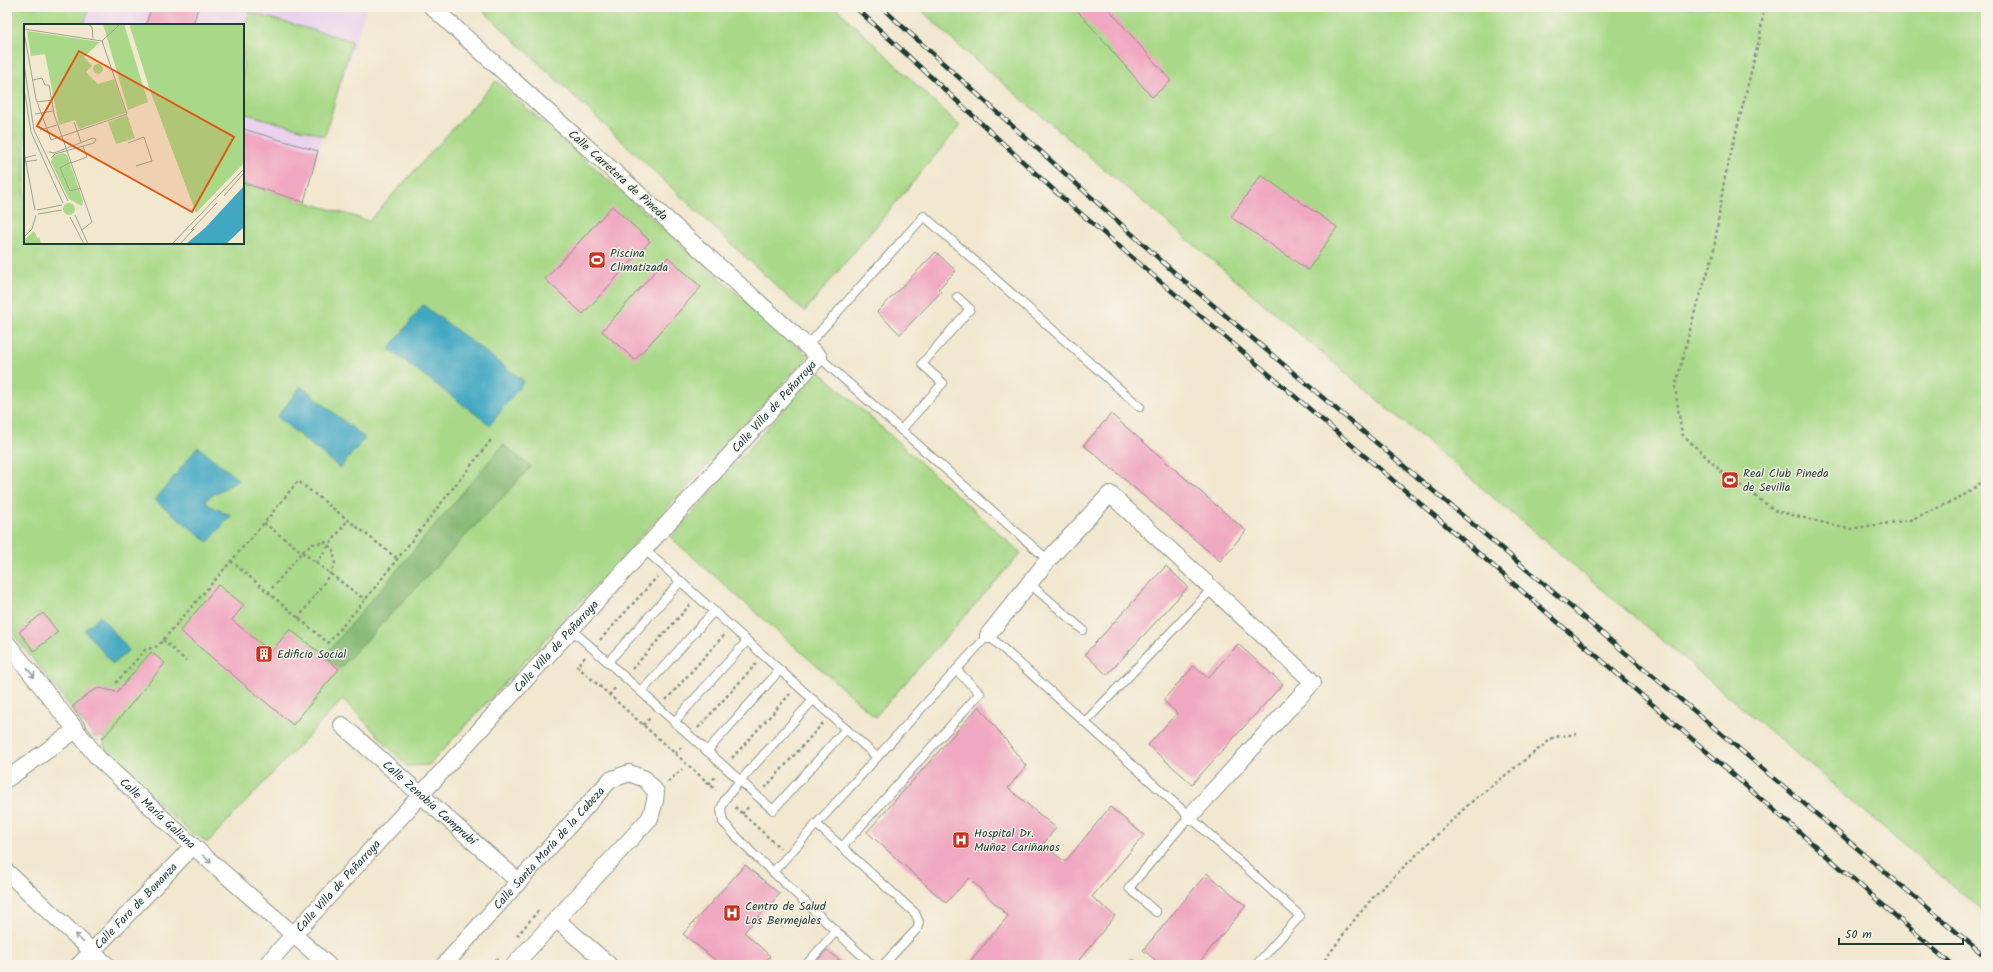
<svg xmlns="http://www.w3.org/2000/svg" width="1993" height="972" font-family="Kalam,sans-serif">
	<style>
		.built { fill: #ead1ed }
		.green { fill: #a9d988; stroke: #648b5e }
		.forest { fill: #86b974; stroke: #527b54 }
		.water { fill: #42a8c2; stroke: #30727b }
		.building { fill: #f0a7c1 }
		.lines { fill: none; stroke-linecap: round; stroke-linejoin: round }
		.lane-casing { stroke: #889282; stroke-width: 10 }
		.street-casing { stroke: #889282; stroke-width: 18 }
		.path { stroke: #889282; stroke-width: 2.5; stroke-dasharray: 3 3; stroke-linecap: butt }
		.lane { stroke: #fff; stroke-width: 8 }
		.street { stroke: #fff; stroke-width: 16 }
		.rail-casing { stroke: #1f3d34; stroke-width: 4.5 }
		.rail { stroke: #f7f3e8; stroke-width: 3; stroke-dasharray: 9; stroke-linecap: butt }
		.oneway { stroke: #8f9e9a }
		.labels { text-anchor: middle; stroke-width: 3; stroke-linejoin: round; paint-order: stroke }
		.street-label { font-size: 12px; fill: #1f3d34; stroke: #f7f3e8 }
		.poi-label { font-size: 12px; fill: #1f3d34; stroke: #f7f3e8; text-anchor: start }
		.inset-road { fill: none; stroke: #9ea391; stroke-width: 1 }
		.view { fill: #de580e; fill-opacity: 0.15; stroke: #de580e; stroke-width: 2 }
		.inset-edge { fill: none; stroke: #1f3d34; stroke-width: 2 }
	</style>
	<rect width="100%" height="100%" fill="#f7f3e8"/>
	<filter id="ink" filterUnits="userSpaceOnUse"><feTurbulence type="fractalNoise" baseFrequency=".025" numOctaves="2"/><feDisplacementMap in="SourceGraphic" scale="8" xChannelSelector="R" yChannelSelector="G"/><feConvolveMatrix kernelMatrix="1 2 1 2 8 2 1 2 1" color-interpolation-filters="sRGB"/></filter>
	<filter id="wash" filterUnits="userSpaceOnUse"><feTurbulence type="fractalNoise" baseFrequency=".012" numOctaves="4" result="noise"/><feDisplacementMap in="SourceGraphic" scale="16" xChannelSelector="R" yChannelSelector="G"/><feGaussianBlur stdDeviation="0.9" result="paint"/><feColorMatrix in="noise" values="0 0 0 0 0 0 0 0 0 0 0 0 0 0 0 0 0 1.4 0 .05"/><feComposite in="paint" operator="in"/></filter>
	<g filter="url(#wash)">
		<rect width="100%" height="100%" fill="#f2e7cf"/>
		<polygon class="built" points="89,7 367,7 318,151 304,202 243,183 243,25 84,25"/>
		<g class="green">
			<polygon points="7,7 89,7 84,25 25,25 25,243 243,243 243,183 369,221 496,81 808,356 429,765 407,766 343,699 207,843 200,837 191,833 137,783 104,746 104,737 95,738 7,626"/>
			<polygon points="479,7 835,7 960,126 804,312"/>
			<polygon points="918,7 1986,7 1986,914 960,47"/>
			<polygon points="249,12 352,41 325,136 243,113 243,33"/>
			<polygon points="818,370 1021,553 875,717 671,538"/>
		</g>
		<polygon class="forest" points="503,445 531,467 339,669 324,656"/>
		<g class="water">
			<polygon points="423,305 524,381 490,425 389,349"/>
			<polygon points="301,386 365,438 340,468 277,417"/>
			<polygon points="198,447 239,480 206,499 207,504 231,516 208,542 155,500"/>
			<polygon points="100,616 129,650 113,664 84,630"/>
		</g>
		<g id="blocks">
			<g class="building">
				<polygon points="151,7 198,7 193,25 146,25"/>
				<polygon points="1074,7 1107,7 1171,81 1152,97"/>
				<polygon points="243,129 318,151 304,202 243,183"/>
				<polygon points="1261,175 1337,227 1308,270 1231,217"/>
				<polygon points="612,206 650,241 583,314 545,279"/>
				<polygon points="936,252 956,271 938,289 941,292 900,334 877,312"/>
				<polygon points="668,257 701,287 635,360 602,331"/>
				<polygon points="1111,414 1246,531 1220,561 1084,445"/>
				<polygon points="1166,566 1188,587 1107,675 1085,654"/>
				<polygon points="218,585 244,605 232,620 271,652 290,629 339,669 293,725 180,631"/>
				<polygon points="43,613 58,632 34,651 19,632"/>
				<polygon points="1238,644 1283,684 1192,784 1148,745 1177,713 1163,700 1194,666 1208,678"/>
				<polygon points="151,652 165,663 104,737 95,738 72,707 89,693 99,688 117,692"/>
				<polygon points="979,706 1026,766 1008,788 1056,828 1043,844 1065,862 1110,807 1144,835 1092,897 1115,916 1075,965 967,965 1008,916 969,878 946,903 867,832"/>
				<polygon points="745,865 780,894 744,932 770,956 762,965 722,965 683,934"/>
				<polygon points="1207,873 1246,906 1197,965 1161,965 1143,950"/>
				<polygon points="827,950 846,965 813,965"/>
			</g>
		</g>
	</g>
	<g filter="url(#ink)">
		<use href="#blocks" fill-opacity="0" stroke="#889282" stroke-width="1"/>
		<g class="lines">
			<defs>
				<g id="lane">
					<polyline points="807,346 924,216 1140,407"/>
					<polyline points="819,357 1048,560"/>
					<polyline points="901,430 943,383 922,364 970,309 957,297"/>
					<polyline points="1029,583 1083,630"/>
					<polyline points="571,629 773,810 846,729 644,549"/>
					<polyline points="608,662 681,581"/>
					<polyline points="641,692 714,611"/>
					<polyline points="674,722 747,641"/>
					<polyline points="1085,722 1212,589"/>
					<polyline points="846,729 877,757"/>
					<polyline points="707,751 780,670"/>
					<polyline points="816,824 842,847 980,693 956,670"/>
					<polyline points="842,847 915,913 919,922 917,929 883,965"/>
					<polyline points="773,872 751,852 723,822 721,809 725,799 740,781 813,700"/>
					<polyline points="1156,912 1129,888 1190,816"/>
					<polyline points="1133,964 1134,965"/>
					<polyline points="806,965 836,931"/>
					<polyline points="872,965 773,872 988,635 1300,916 1256,965"/>
				</g>
				<g id="street">
					<polyline points="988,635 1048,560 1110,494 1313,682 1190,816"/>
					<path id="s1" d="M7,643L98,758L193,846L328,965"/>
					<path id="s2" d="M342,725L518,881"/>
					<polyline points="7,779 76,730"/>
					<polyline points="7,872 107,965"/>
					<polyline points="557,920 609,965"/>
					<path id="s3" d="M79,965L193,846"/>
					<path id="s4" d="M266,965L819,357L432,7"/>
					<path id="s5" d="M444,965L610,780L629,773L645,779L656,792L655,801L650,818L514,965"/>
				</g>
			</defs>
			<use href="#lane" class="lane-casing"/>
			<use href="#street" class="street-casing"/>
			<g class="path">
				<polyline points="1764,7 1760,36 1724,181 1713,256 1695,311 1675,388 1682,434 1723,473 1776,511 1849,529 1910,520 1960,498 1986,479"/>
				<polyline points="264,523 365,600"/>
				<polyline points="231,561 328,643 365,600 491,440"/>
				<polyline points="316,563 347,521"/>
				<polyline points="268,593 302,552 313,544 325,542 333,549 335,564 330,574 298,619"/>
				<polyline points="163,640 186,661"/>
				<polyline points="600,640 657,577"/>
				<polyline points="585,657 577,666 716,790"/>
				<polyline points="632,669 690,605"/>
				<polyline points="116,683 145,650 158,646 163,640 264,523 298,481 398,559"/>
				<polyline points="609,695 617,686"/>
				<polyline points="666,700 724,635"/>
				<polyline points="643,725 651,717"/>
				<polyline points="698,728 756,664"/>
				<polyline points="675,754 683,745"/>
				<polyline points="732,758 790,694"/>
				<polyline points="668,782 682,769"/>
				<polyline points="709,784 717,775"/>
				<polyline points="765,788 823,723"/>
				<polyline points="735,807 780,848"/>
				<polyline points="742,814 750,805"/>
				<polyline points="517,936 538,911"/>
				<polyline points="492,965 499,956"/>
				<polyline points="1321,965 1358,915 1378,892 1470,803 1554,737 1577,734"/>
			</g>
			<use href="#lane" class="lane"/>
			<use href="#street" class="street"/>
			<defs>
				<g id="rail">
					<polyline points="855,7 1058,194 1484,558 1952,965"/>
					<polyline points="881,7 1175,273 1986,957"/>
				</g>
			</defs>
			<use href="#rail" class="rail-casing"/>
			<use href="#rail" class="rail"/>
		</g>
		<defs><path id="oneway-shaft" d="M-6 0H5M1.5-3L5.5 0L1.5 3" fill="none" stroke-width="1.6" stroke-linecap="round" stroke-linejoin="round"/></defs>
		<g class="oneway">
			<use href="#oneway-shaft" transform="translate(31 673) rotate(52)"/>
			<use href="#oneway-shaft" transform="translate(207 859) rotate(42)"/>
			<use href="#oneway-shaft" transform="translate(79 938) rotate(-137)"/>
		</g>
	</g>
	<defs>
		<symbol id="stadium-square" viewBox="-11 -11 22 22"><rect x="-9" y="-9" width="18" height="18" rx="4" fill="#c8321e" stroke="#f7f3e8"/><path d="M0-5a6.5 5 0 1 0 0 10a6.5 5 0 1 0 0-10ZM-3.5-1.8h7v3.6h-7Z" fill="#fff"/></symbol>
		<symbol id="building-square" viewBox="-11 -11 22 22"><rect x="-9" y="-9" width="18" height="18" rx="4" fill="#c8321e" stroke="#f7f3e8"/><path d="M-4-6H4V6H1V3H-1V6H-4ZM-2.5-4.3h1.7v1.8h-1.7ZM.8-4.3h1.7v1.8H.8ZM-2.5-1h1.7V.8h-1.7ZM.8-1h1.7V.8H.8Z" fill="#fff"/></symbol>
		<symbol id="hospital-square" viewBox="-11 -11 22 22"><rect x="-9" y="-9" width="18" height="18" rx="4" fill="#c8321e" stroke="#f7f3e8"/><path d="M-5-5h3v3.5h4V-5h3V5h-3V1.5h-4V5h-3Z" fill="#fff"/></symbol>
	</defs>
	<g fill-rule="evenodd">
		<use href="#stadium-square" x="587" y="250" width="20" height="20"/>
		<use href="#stadium-square" x="1720" y="470" width="20" height="20"/>
		<use href="#building-square" x="254" y="644" width="20" height="20"/>
		<use href="#hospital-square" x="951" y="830" width="20" height="20"/>
		<use href="#hospital-square" x="722" y="903" width="20" height="20"/>
	</g>
	<g class="labels">
		<g class="street-label">
			<text transform="translate(618 175) rotate(42)" y="4">Calle Carretera de Pineda</text>
			<text dy="4" stroke="none"><textPath href="#s4" startOffset="755">Calle Villa de Peñarroya</textPath></text>
			<text dy="4" stroke="none"><textPath href="#s4" startOffset="431">Calle Villa de Peñarroya</textPath></text>
			<text dy="4" stroke="none"><textPath href="#s2" startOffset="117">Calle Zenobia Camprubí</textPath></text>
			<text dy="4" stroke="none"><textPath href="#s1" startOffset="228">Calle María Galiana</textPath></text>
			<text dy="4" stroke="none"><textPath href="#s5" startOffset="157">Calle Santa María de la Cabeza</textPath></text>
			<text dy="4" stroke="none"><textPath href="#s4" startOffset="107">Calle Villa de Peñarroya</textPath></text>
			<text dy="4" stroke="none"><textPath href="#s3" startOffset="82">Calle Faro de Bonanza</textPath></text>
		</g>
		<g class="poi-label">
			<text x="610" y="257">Piscina<tspan x="610" dy="14">Climatizada</tspan></text>
			<text x="1743" y="477">Real Club Pineda<tspan x="1743" dy="14">de Sevilla</tspan></text>
			<text x="277" y="658">Edificio Social</text>
			<text x="974" y="837">Hospital Dr.<tspan x="974" dy="14">Muñoz Cariñanos</tspan></text>
			<text x="745" y="910">Centro de Salud<tspan x="745" dy="14">Los Bermejales</tspan></text>
		</g>
	</g>
	<g transform="translate(24 24)">
		<rect width="220" height="220" fill="#f2e7cf"/>
		<path d="M79,0H100L124,78L104,86ZM105,0H220V139L172,189L128,72ZM3,7L76,18L60,33L68,42L62,48L74,60L90,55L102,89L55,105L51,96L35,101L21,30L7,32ZM69 45a5 5 0 1 1 10 0a5 5 0 1 1-10 0ZM103,91L111,114L92,120L84,98ZM39,129L43,131L59,177L58,182L45,175L27,138L29,132ZM39 185a6 6 0 1 1 12 0a6 6 0 1 1-12 0ZM10,207L14,215L15,212L17,220H0V216Z" fill="#a9d988"/>
		<path d="M220,162V203L202,220H162L181,204Z" fill="#42a8c2"/>
		<path class="inset-road" d="M64,0L68,3L69,15M0,5L78,17M0,8L12,75L27,116L103,90L78,17M78,17L95,1M0,40L10,106L44,177M9,56L18,54L21,61H25L30,90L68,198L58,206M0,64L7,108L39,179M13,78L28,76M11,90L29,87M50,98L57,118M16,106L33,101M104,119L120,113L128,137L112,142M0,128L11,186M25,128L30,129L69,114L72,115L70,119L31,130L27,134M0,134L12,131M0,138L13,136M47,138L36,144L46,167L56,164M47,139L63,133L59,122M200,172L220,149M13,186L38,181M14,190L38,186M51,191L64,220M46,193L60,220M167,206L193,179M0,213L8,205L12,191M148,220L220,145M156,220L170,205"/>
		<path class="view" d="M55,27L210,113L168,188L13,102Z"/>
		<rect width="220" height="220" class="inset-edge"/>
	</g>
	<rect width="1993" height="972" fill="none" stroke="#f7f3e8" stroke-width="24"/>
	<path d="M1839 938v6h124v-6" fill="none" stroke="#1f3d34" stroke-width="2"/>
	<text x="1845" y="938" font-size="12" fill="#1f3d34" stroke="#f7f3e8" stroke-width="3" paint-order="stroke">50 m</text>
</svg>
